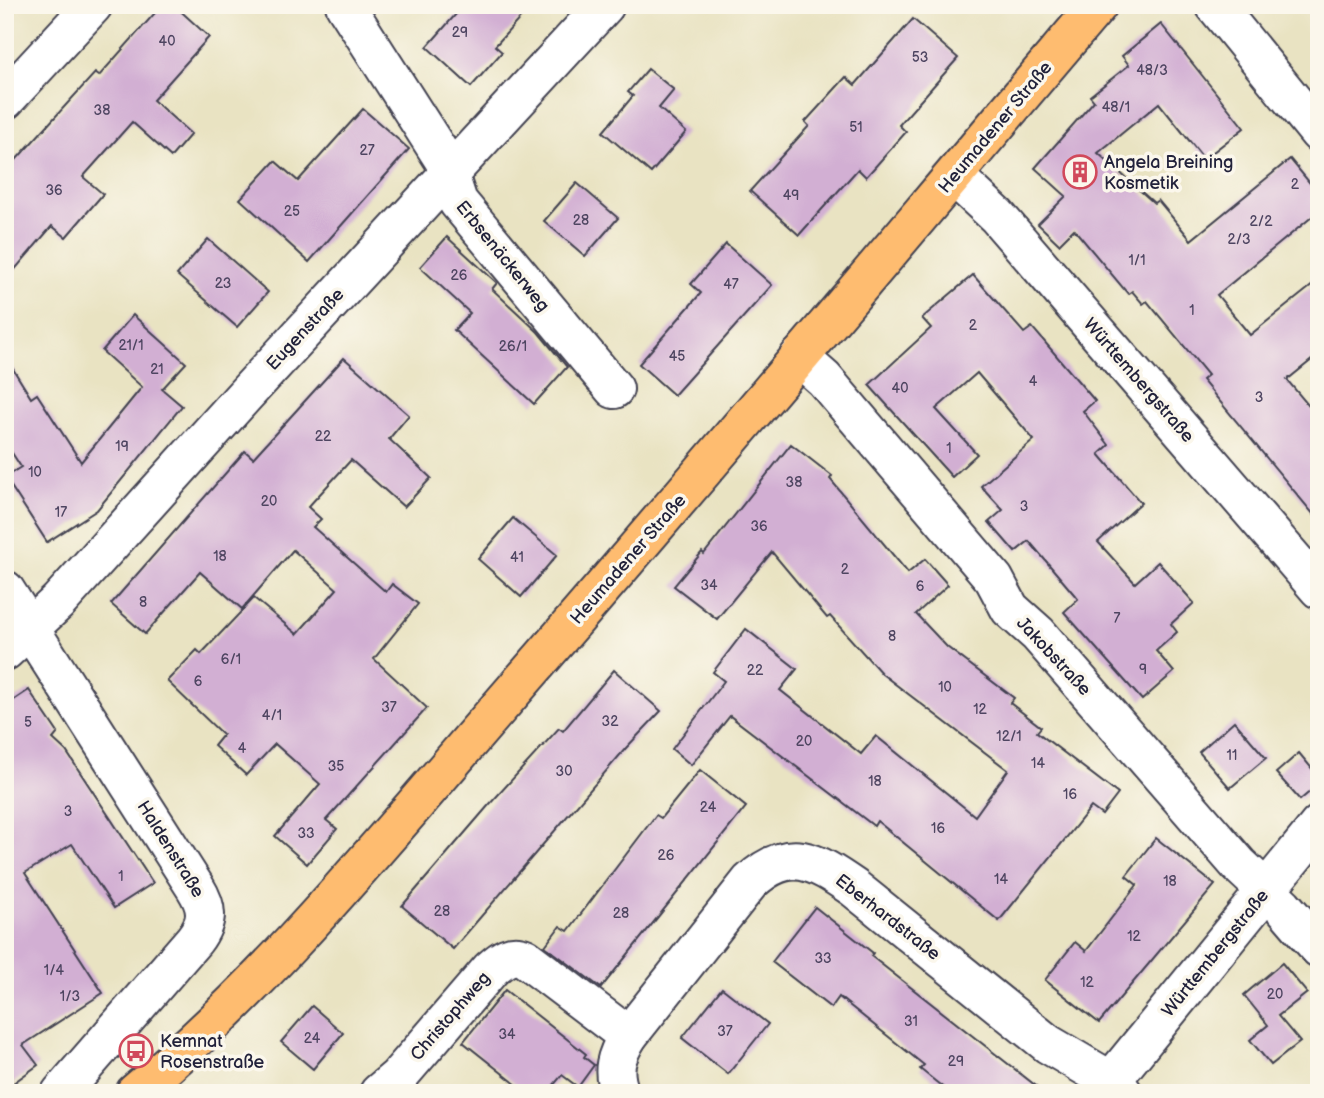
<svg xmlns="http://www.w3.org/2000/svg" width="1324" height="1098" font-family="'Balsamiq Sans',sans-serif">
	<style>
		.building { fill: #d2afd3 }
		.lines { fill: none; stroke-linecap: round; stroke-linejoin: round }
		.minor-casing { stroke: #403f4f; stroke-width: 42 }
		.major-casing { stroke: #403f4f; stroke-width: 42 }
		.minor { stroke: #fff; stroke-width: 38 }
		.major { stroke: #febc70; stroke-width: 38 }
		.labels { text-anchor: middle; stroke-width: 7; stroke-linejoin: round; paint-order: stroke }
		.number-label { font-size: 14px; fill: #4e4561 }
		.street-label { font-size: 18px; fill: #22223b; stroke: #fbf7ec }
		.poi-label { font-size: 18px; fill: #22223b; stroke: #fbf7ec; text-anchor: start }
	</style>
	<rect width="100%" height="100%" fill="#fbf7ec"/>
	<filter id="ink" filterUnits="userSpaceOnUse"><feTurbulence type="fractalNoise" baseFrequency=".0143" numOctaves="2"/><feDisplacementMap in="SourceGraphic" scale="14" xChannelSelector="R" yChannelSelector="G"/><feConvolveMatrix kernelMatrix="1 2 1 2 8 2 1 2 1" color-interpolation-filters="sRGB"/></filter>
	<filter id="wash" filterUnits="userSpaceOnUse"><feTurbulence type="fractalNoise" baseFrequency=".00686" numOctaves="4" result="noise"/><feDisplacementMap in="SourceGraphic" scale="28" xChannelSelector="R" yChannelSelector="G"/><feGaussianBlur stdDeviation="1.57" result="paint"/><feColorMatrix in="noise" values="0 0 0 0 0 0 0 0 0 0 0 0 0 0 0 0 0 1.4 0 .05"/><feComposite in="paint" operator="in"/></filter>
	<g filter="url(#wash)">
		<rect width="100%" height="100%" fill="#e9e3c2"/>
		<g id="blocks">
			<g class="building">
				<polygon points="162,5 174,5 209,37 153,100 191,134 171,157 132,122 83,177 103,194 66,237 52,226 5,281 5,172 95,73 99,76"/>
				<polygon points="464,5 532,5 495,46 502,52 471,87 427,47"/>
				<polygon points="913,19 958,58 899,125 906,132 866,177 858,169 799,235 750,191 809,126 805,122 846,77 855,85"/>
				<polygon points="1161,24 1244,128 1204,159 1159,103 1098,153 1154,203 1158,200 1191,240 1290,159 1319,194 1319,211 1217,295 1250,335 1319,280 1319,354 1287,380 1319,418 1319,521 1202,380 1208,375 1147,301 1143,304 1132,291 1128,294 1074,229 1059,244 1038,224 1066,196 1035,168 1094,101 1090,96 1129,65 1122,56"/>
				<polygon points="648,69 674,90 659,108 686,132 651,173 603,132 633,96 628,92"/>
				<polygon points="363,109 409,149 309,262 240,199 275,161 298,181"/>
				<polygon points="577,183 618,218 585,256 544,221"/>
				<polygon points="447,237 497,283 492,289 538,332 567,367 534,404 454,330 470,313 420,267"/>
				<polygon points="208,239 268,292 237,327 177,275"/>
				<polygon points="726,244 772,285 674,395 639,364 701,293 691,284"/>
				<polygon points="973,275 1024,333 1032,327 1095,401 1083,411 1109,445 1099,454 1141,503 1098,542 1135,583 1158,562 1194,603 1171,624 1177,632 1156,651 1174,672 1142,700 1064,612 1078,599 1029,541 1015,552 989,522 1003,510 981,486 1034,440 977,373 936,409 977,454 952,477 869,385 931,328 922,318"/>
				<polygon points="133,315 186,363 162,389 182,406 97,510 47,542 5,477 21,467 5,442 5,356 31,398 37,394 81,462 142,387 102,351"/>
				<polygon points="344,358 409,415 389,439 431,478 404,507 351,460 308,507 321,519 313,527 386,592 392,584 418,604 374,659 427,708 326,820 337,829 307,864 275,836 320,784 275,744 246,775 214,746 223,735 167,681 197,650 201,654 254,598 297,634 337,589 293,550 242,609 200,572 145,634 111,604 245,451 253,458"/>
				<polygon points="791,444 832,476 830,479 908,573 925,559 948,585 916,614 947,647 1014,698 1010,703 1041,727 1037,732 1118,794 1102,815 1091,807 999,921 877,821 874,826 730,716 691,765 672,749 724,681 713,672 746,629 797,669 780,690 861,754 876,736 975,816 1008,770 882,674 830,616 827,618 772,552 717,619 674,586 702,552 704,554"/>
				<polygon points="513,518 557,555 521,597 478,559"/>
				<polygon points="614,670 661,711 626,748 453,949 402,906 488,806 559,728 563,731"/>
				<polygon points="29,690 58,733 53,739 66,751 153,883 114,908 72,844 25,873 103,993 23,1045 38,1065 5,1089 5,706"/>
				<polygon points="1234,721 1266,758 1230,788 1199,752"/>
				<polygon points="1299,753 1319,777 1319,784 1300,800 1276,773"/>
				<polygon points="700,770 746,807 601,988 545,946 560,926 568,931 656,815 661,818"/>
				<polygon points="1156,838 1215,885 1099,1023 1045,980 1075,942 1086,951 1137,885 1126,876"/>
				<polygon points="815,907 873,953 871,956 1045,1093 950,1093 920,1069 924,1065 839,997 831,1008 772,962"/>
				<polygon points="1282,963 1307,993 1278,1016 1300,1042 1271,1065 1250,1040 1268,1025 1244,995"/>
				<polygon points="722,988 768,1024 728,1074 682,1038"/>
				<polygon points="505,990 586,1054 584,1057 594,1065 578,1087 562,1075 547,1093 527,1093 463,1042"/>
				<polygon points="312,1006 343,1033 313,1069 281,1042"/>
			</g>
		</g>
	</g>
	<g filter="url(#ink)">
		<use href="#blocks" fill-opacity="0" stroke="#403f4f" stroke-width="2"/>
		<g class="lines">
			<defs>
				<g id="minor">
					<polyline points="345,5 444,160 458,202 614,389"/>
					<polyline points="1215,5 1319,133"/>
					<polyline points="5,100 93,5"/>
					<polyline points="954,176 997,216 1319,589"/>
					<polyline points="799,357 824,379 994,579 1010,609 1038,634 1239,865 1283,906 1319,948"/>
					<path d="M5,590L195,887C208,908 209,920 194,940L61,1093"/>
					<polyline points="5,651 58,602 244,396 605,5"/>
					<polyline points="1111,1081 1319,825"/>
					<path d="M379,1093L398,1077L491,969C502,959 511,952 525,958L628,1036"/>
					<path d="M620,1093C611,1070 616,1056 628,1036L750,882C790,845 815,861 854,888L1048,1044L1111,1081L1123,1093"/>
				</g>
				<path id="major" d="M135,1093C272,979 384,839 501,705C703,474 899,239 1098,5"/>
			</defs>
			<use href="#minor" class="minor-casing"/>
			<use href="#major" class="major-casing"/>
			<use href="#minor" class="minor"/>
			<use href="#major" class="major"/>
		</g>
	</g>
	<defs>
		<symbol id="building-ring" viewBox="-11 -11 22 22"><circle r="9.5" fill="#fbf7ec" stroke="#d1495b" stroke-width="1.5"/><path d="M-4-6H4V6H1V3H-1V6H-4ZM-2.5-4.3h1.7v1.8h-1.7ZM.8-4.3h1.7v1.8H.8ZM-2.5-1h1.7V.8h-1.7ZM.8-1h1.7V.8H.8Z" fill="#d1495b"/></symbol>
		<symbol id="bus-ring" viewBox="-11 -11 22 22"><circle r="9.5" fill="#fbf7ec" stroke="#d1495b" stroke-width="1.5"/><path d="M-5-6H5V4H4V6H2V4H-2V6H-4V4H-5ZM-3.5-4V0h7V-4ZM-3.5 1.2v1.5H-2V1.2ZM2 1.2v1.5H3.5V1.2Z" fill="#d1495b"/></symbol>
	</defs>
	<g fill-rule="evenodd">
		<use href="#building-ring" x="1061" y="153" width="38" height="38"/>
		<use href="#bus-ring" x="117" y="1032" width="38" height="38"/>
	</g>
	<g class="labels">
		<g class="number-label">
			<text x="460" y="37">29</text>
			<text x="167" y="46">40</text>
			<text x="920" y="62">53</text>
			<text x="1152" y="75">48/3</text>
			<text x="1116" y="112">48/1</text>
			<text x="102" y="115">38</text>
			<text x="856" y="132">51</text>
			<text x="367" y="155">27</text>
			<text x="1295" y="189">2</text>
			<text x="54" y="195">36</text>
			<text x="791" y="200">49</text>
			<text x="292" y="216">25</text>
			<text x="581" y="225">28</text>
			<text x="1261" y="226">2/2</text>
			<text x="1239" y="244">2/3</text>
			<text x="1137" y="265">1/1</text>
			<text x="459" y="280">26</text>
			<text x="223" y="288">23</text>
			<text x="731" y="289">47</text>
			<text x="1192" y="315">1</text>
			<text x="973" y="330">2</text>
			<text x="131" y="350">21/1</text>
			<text x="513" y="351">26/1</text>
			<text x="677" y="361">45</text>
			<text x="157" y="374">21</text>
			<text x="1033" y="386">4</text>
			<text x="900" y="393">40</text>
			<text x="1259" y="402">3</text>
			<text x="323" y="441">22</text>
			<text x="122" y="451">19</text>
			<text x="949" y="453">1</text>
			<text x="35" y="477">10</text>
			<text x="794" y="487">38</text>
			<text x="269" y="506">20</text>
			<text x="1024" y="511">3</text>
			<text x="61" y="517">17</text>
			<text x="759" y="531">36</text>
			<text x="220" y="561">18</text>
			<text x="517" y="562">41</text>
			<text x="845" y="574">2</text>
			<text x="709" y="590">34</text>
			<text x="920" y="591">6</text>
			<text x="143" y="607">8</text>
			<text x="1117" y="623">7</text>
			<text x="892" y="641">8</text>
			<text x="231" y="664">6/1</text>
			<text x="1143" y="674">9</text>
			<text x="755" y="675">22</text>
			<text x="198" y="686">6</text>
			<text x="945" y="692">10</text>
			<text x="389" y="712">37</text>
			<text x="980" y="714">12</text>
			<text x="272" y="720">4/1</text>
			<text x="610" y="726">32</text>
			<text x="28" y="727">5</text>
			<text x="1009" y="741">12/1</text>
			<text x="804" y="746">20</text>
			<text x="242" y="753">4</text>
			<text x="1232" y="760">11</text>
			<text x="1038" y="768">14</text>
			<text x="336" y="771">35</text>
			<text x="564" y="776">30</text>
			<text x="875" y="786">18</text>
			<text x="1070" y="799">16</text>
			<text x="708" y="812">24</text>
			<text x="68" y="816">3</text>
			<text x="938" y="833">16</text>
			<text x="306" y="838">33</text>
			<text x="666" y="860">26</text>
			<text x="121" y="881">1</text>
			<text x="1001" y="884">14</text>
			<text x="1170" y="886">18</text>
			<text x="442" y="916">28</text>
			<text x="621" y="918">28</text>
			<text x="1134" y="941">12</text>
			<text x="823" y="963">33</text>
			<text x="54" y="975">1/4</text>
			<text x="1087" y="987">12</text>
			<text x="1275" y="999">20</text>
			<text x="70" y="1001">1/3</text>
			<text x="911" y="1026">31</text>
			<text x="725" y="1036">37</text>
			<text x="507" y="1039">34</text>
			<text x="312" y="1043">24</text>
			<text x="956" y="1066">29</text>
		</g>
		<g class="street-label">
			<text transform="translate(995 127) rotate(-50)" y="6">Heumadener Straße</text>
			<text transform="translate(503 256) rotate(51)" y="6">Erbsenäckerweg</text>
			<text transform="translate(305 329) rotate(-47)" y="6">Eugenstraße</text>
			<text transform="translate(1139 380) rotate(49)" y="6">Württembergstraße</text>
			<text transform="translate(628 559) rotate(-49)" y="6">Heumadener Straße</text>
			<text transform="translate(1054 656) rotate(47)" y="6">Jakobstraße</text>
			<text transform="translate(171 849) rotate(58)" y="6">Haldenstraße</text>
			<text transform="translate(888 917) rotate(38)" y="6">Eberhardstraße</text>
			<text transform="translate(1215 953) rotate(-51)" y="6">Württembergstraße</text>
			<text transform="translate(450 1016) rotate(-49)" y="6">Christophweg</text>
		</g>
		<g class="poi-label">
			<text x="1104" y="168">Angela Breining<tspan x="1104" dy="21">Kosmetik</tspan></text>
			<text x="160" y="1047">Kemnat<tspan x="160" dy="21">Rosenstraße</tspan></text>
		</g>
	</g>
	<rect width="1324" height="1098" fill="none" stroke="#fbf7ec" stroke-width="28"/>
</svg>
